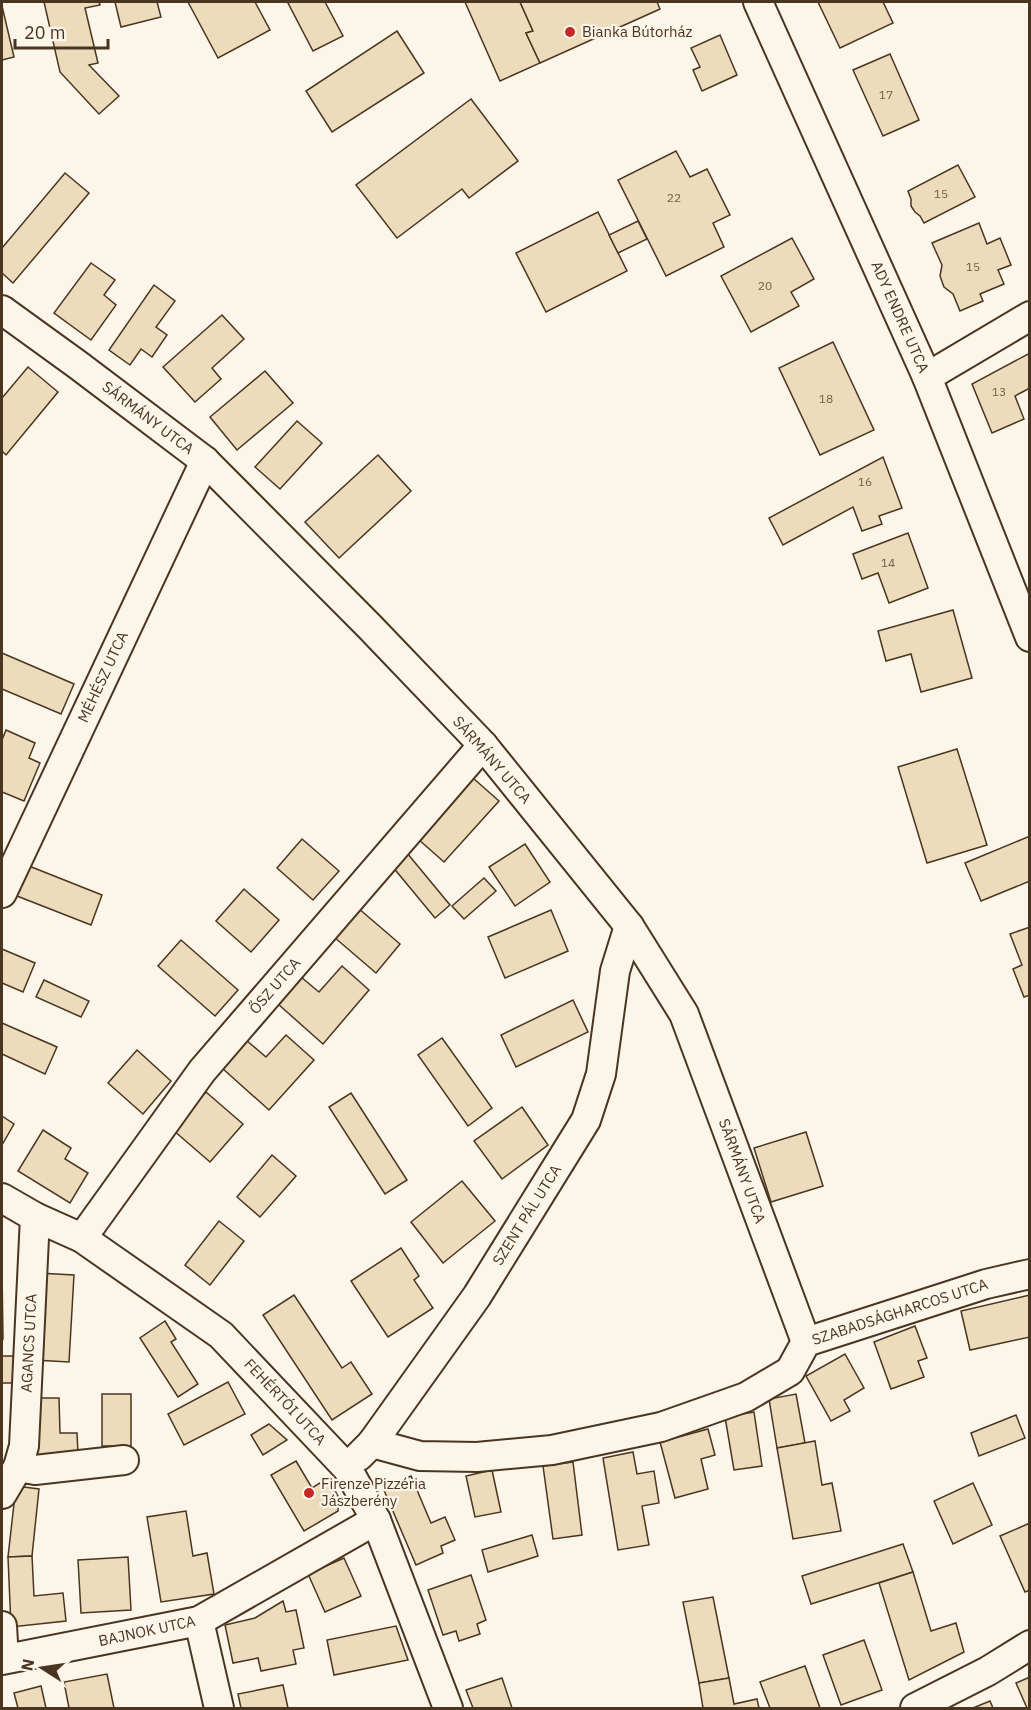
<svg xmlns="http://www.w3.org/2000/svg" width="1031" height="1710" font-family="'IBM Plex Sans',sans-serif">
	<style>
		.building { fill: #ecdcbc; stroke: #4a3520; stroke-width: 1.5 }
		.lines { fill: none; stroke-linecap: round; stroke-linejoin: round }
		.minor-casing { stroke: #4a3520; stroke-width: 32 }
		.minor { stroke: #fbf6e9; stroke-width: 28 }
		.poi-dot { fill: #c62828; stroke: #fbf6e9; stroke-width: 2 }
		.labels { text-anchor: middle; stroke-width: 4.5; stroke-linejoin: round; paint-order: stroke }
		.number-label { font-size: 12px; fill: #725f47 }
		.poi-label { font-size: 15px; fill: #4a3520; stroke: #fbf6e9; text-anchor: start }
		.street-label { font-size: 15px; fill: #4a3520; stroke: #fbf6e9 }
	</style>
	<rect width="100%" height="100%" fill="#fbf6e9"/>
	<g class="building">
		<polygon points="44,2 99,2 100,5 85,8 98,63 89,65 119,96 99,114 60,72"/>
		<polygon points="115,2 157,2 161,17 121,27"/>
		<polygon points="188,2 255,2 270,30 218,58"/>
		<polygon points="290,2 325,2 343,36 313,51 288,3"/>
		<polygon points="465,2 520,2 533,31 526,33 540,63 500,81"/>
		<polygon points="520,2 657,2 660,9 540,63 526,33 533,31"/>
		<polygon points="818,2 883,2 893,23 840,48"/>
		<polygon points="2,6 14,57 2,60"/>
		<polygon points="397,31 424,73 332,132 306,91"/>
		<polygon points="720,35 737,75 702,91 693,70 700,67 691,48"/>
		<polygon points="890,54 919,120 883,136 853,70"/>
		<polygon points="471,99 518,161 469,198 462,189 397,238 356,185"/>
		<polygon points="676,151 690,177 707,169 730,215 713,223 724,247 666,276 618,180"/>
		<polygon points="958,165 975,197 924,223 920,216 915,212 911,206 911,199 908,191"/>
		<polygon points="65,173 89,193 13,283 2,273 2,248"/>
		<polygon points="598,212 627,271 546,312 516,253"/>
		<polygon points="638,221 647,239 618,253 609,235"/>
		<polygon points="979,223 987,244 1000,238 1011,265 998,270 1004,284 980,294 983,301 960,311 953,294 944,287 940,276 942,265 932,243"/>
		<polygon points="792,238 814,279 791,292 799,306 751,332 721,276"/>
		<polygon points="91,263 115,280 104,295 116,305 91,340 54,313"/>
		<polygon points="154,285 175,301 156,327 167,335 152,357 141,349 130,365 109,350"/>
		<polygon points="222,315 244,339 212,368 221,379 195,402 163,367"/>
		<polygon points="833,342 874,430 820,455 779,368"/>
		<polygon points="1030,353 1030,388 1015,396 1024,419 992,433 972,384"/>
		<polygon points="28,367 58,392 6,455 2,451 2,398"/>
		<polygon points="265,371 293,403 237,450 210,417"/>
		<polygon points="297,421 322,443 280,489 255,467"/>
		<polygon points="378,455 411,491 339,558 305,522"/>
		<polygon points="883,457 902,508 879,516 882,524 862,531 853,507 783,545 769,518"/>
		<polygon points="908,533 928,588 889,603 878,573 862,579 853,554"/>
		<polygon points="953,610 972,678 921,692 911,654 886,661 878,631"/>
		<polygon points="2,653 74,684 61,714 2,689"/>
		<polygon points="6,730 35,743 29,758 40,763 24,801 2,792 2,740"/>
		<polygon points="957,749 987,845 927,863 898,767"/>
		<polygon points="473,778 499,801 444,862 418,839"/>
		<polygon points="1030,836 1030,881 981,901 965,863"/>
		<polygon points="302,839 339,871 313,900 277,868"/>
		<polygon points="525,844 550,882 515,906 489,867"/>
		<polygon points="407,853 450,905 435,918 392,866"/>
		<polygon points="29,866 102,895 91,925 17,896"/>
		<polygon points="484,878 496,891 464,919 452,906"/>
		<polygon points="244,889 279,920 251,952 216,921"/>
		<polygon points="358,908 400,944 376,973 334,937"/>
		<polygon points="551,910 568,951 505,978 488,937"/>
		<polygon points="1030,927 1030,995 1024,997 1013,969 1022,965 1010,934"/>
		<polygon points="181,940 238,990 215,1016 158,966"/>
		<polygon points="2,949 35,963 23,992 2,983"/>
		<polygon points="342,966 369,990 323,1044 278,1004 301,977 319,992"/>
		<polygon points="44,980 89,1001 81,1017 36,997"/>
		<polygon points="573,1000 588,1032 516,1067 501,1035"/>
		<polygon points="2,1023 57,1047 45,1074 2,1054"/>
		<polygon points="286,1035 314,1060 269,1110 222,1068 246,1040 266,1057"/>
		<polygon points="442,1038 492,1108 468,1126 418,1055"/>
		<polygon points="137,1050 171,1081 143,1114 108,1083"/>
		<polygon points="206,1092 243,1124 210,1162 173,1130"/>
		<polygon points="351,1093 407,1180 385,1194 329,1107"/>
		<polygon points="522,1107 548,1145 502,1179 474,1141"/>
		<polygon points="2,1116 14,1124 2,1145"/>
		<polygon points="43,1130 71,1148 65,1159 88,1173 70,1203 18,1171"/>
		<polygon points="806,1132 823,1186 771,1202 754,1148"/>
		<polygon points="272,1155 296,1176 260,1217 237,1197"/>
		<polygon points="462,1181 495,1221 443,1263 411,1222"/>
		<polygon points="219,1221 244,1241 210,1285 185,1265"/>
		<polygon points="401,1248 419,1276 414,1280 433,1308 388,1337 351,1281"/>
		<polygon points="2,1269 3,1339 2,1339"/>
		<polygon points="38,1273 74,1275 69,1362 34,1360"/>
		<polygon points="294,1295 342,1368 351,1362 372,1394 332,1420 263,1315"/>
		<polygon points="1030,1295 1030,1337 970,1350 961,1311"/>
		<polygon points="165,1321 176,1339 171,1342 198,1384 178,1397 140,1338"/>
		<polygon points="915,1326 927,1358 918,1361 924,1377 891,1389 874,1342"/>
		<polygon points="845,1354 864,1388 844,1400 850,1411 831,1421 806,1376"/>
		<polygon points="2,1356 14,1356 13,1383 2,1383"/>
		<polygon points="228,1382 245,1414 184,1445 168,1414"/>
		<rect x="102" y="1394" width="29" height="52"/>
		<polygon points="796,1394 805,1443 777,1448 769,1399"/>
		<polygon points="33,1398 59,1398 60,1433 77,1433 78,1454 35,1456"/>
		<polygon points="754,1412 762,1466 734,1470 725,1417"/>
		<polygon points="1016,1415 1025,1438 979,1456 971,1433"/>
		<polygon points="269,1424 287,1440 263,1455 251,1435"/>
		<polygon points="708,1429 715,1455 701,1459 708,1489 675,1498 660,1442"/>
		<polygon points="815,1441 822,1485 832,1483 841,1531 793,1539 777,1448"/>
		<polygon points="633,1452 637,1474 654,1471 659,1503 642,1506 649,1545 618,1550 603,1458"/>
		<polygon points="296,1461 312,1488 328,1478 339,1498 338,1511 304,1531 271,1475"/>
		<polygon points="573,1462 582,1535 553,1539 543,1466"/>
		<polygon points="492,1470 501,1512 475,1517 466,1476"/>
		<polygon points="411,1476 431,1523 445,1517 455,1540 441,1546 443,1553 416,1565 383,1488"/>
		<polygon points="973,1483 992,1525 953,1544 934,1501"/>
		<polygon points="16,1486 39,1489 32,1556 8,1557"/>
		<polygon points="186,1511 193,1556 207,1553 214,1594 161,1602 147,1517"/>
		<polygon points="1030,1523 1030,1590 1025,1592 1000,1536"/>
		<polygon points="532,1535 538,1556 488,1572 482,1550"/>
		<polygon points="903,1544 913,1572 811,1604 802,1576"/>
		<polygon points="32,1556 34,1596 63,1593 66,1621 11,1627 8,1557"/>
		<polygon points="128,1557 131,1610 81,1613 78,1560"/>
		<polygon points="344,1558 361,1596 325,1612 308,1574"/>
		<polygon points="913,1572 931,1631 956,1623 964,1652 909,1680 879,1583"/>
		<polygon points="471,1575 486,1620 477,1624 480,1634 459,1641 456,1631 443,1635 428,1590"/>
		<polygon points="713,1597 729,1678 699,1683 683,1602"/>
		<polygon points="283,1601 286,1612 296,1610 304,1648 293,1650 296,1664 261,1671 258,1658 233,1663 225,1625 255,1618"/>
		<polygon points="396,1626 408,1660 334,1675 327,1640"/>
		<polygon points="864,1640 882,1690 841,1705 823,1655"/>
		<polygon points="805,1666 820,1708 770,1708 760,1682"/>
		<polygon points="107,1674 114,1708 69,1708 64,1682"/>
		<polygon points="1030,1677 1030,1708 1027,1708 1016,1683"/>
		<polygon points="502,1678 512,1708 473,1708 466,1690"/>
		<polygon points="729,1678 734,1704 757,1699 759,1708 703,1708 699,1683"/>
		<polygon points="283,1685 288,1708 241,1708 238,1694"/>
		<polygon points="41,1686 46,1708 18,1708 14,1693"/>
		<polygon points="990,1701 993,1708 973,1708"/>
	</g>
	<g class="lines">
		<defs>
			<g id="minor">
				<polyline points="758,2 927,377 1030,637"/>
				<polyline points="2,310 78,365 205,461 369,626 483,745 629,926 684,1014 806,1342"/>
				<polyline points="927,377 1030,316"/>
				<polyline points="2,893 205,461"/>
				<polyline points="2,1198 35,1217 82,1238 221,1335 347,1468 376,1520 448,1708"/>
				<polyline points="82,1238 202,1071 483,745"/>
				<polyline points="372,1443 420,1456 477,1457 552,1450 661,1427 746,1397 790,1371 806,1342 986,1284 1030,1274"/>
				<polyline points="359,1456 372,1443 477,1296 586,1120 601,1074 615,971 629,926"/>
				<polyline points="18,1467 35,1470 124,1460"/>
				<polyline points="2,1494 18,1467 24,1446 35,1217"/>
				<polyline points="199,1621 219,1708"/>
				<polyline points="2,1626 4,1659"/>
				<polyline points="2,1660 199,1621 376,1520"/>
				<polyline points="915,1708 988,1671 1030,1645"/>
			</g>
		</defs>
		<use href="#minor" class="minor-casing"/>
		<use href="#minor" class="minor"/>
	</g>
	<g class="poi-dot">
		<circle cx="570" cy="32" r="6"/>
		<circle cx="309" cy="1493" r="6"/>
	</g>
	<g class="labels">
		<g class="number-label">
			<text x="886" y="99">17</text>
			<text x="941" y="198">15</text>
			<text x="674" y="202">22</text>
			<text x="973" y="271">15</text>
			<text x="765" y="290">20</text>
			<text x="999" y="396">13</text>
			<text x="826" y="403">18</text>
			<text x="865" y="486">16</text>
			<text x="888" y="567">14</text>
		</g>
		<g class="poi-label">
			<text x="582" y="37">Bianka Bútorház</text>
			<text x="321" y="1489">Firenze Pizzéria<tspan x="321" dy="17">Jászberény</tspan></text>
		</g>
		<g class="street-label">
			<text transform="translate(900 317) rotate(66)" y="5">ADY ENDRE UTCA</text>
			<text transform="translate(148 418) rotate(37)" y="5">SÁRMÁNY UTCA</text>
			<text transform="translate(103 677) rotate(-65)" y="5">MÉHÉSZ UTCA</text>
			<text transform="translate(492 760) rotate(49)" y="5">SÁRMÁNY UTCA</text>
			<text transform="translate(275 986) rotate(-49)" y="5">ŐSZ UTCA</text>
			<text transform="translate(742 1171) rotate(70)" y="5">SÁRMÁNY UTCA</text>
			<text transform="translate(527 1215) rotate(-58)" y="5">SZENT PÁL UTCA</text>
			<text transform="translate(900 1312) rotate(-18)" y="5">SZABADSÁGHARCOS UTCA</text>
			<text transform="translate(29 1343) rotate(-87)" y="5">AGANCS UTCA</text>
			<text transform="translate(285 1402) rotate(47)" y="5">FEHÉRTÓI UTCA</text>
			<text transform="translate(147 1631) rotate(-12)" y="5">BAJNOK UTCA</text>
		</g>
	</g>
	<rect width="1031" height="1710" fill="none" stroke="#4a3520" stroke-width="6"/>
	<g transform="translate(42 1668) rotate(282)" stroke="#fbf6e9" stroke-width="4.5" paint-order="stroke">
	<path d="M0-4.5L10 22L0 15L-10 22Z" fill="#4a3520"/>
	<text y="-9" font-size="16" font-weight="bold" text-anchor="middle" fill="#4a3520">N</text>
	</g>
	<path d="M15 39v9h93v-9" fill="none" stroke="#4a3520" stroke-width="3"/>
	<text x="24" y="39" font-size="18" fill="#4a3520" stroke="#fbf6e9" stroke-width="4.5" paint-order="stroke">20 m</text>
</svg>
